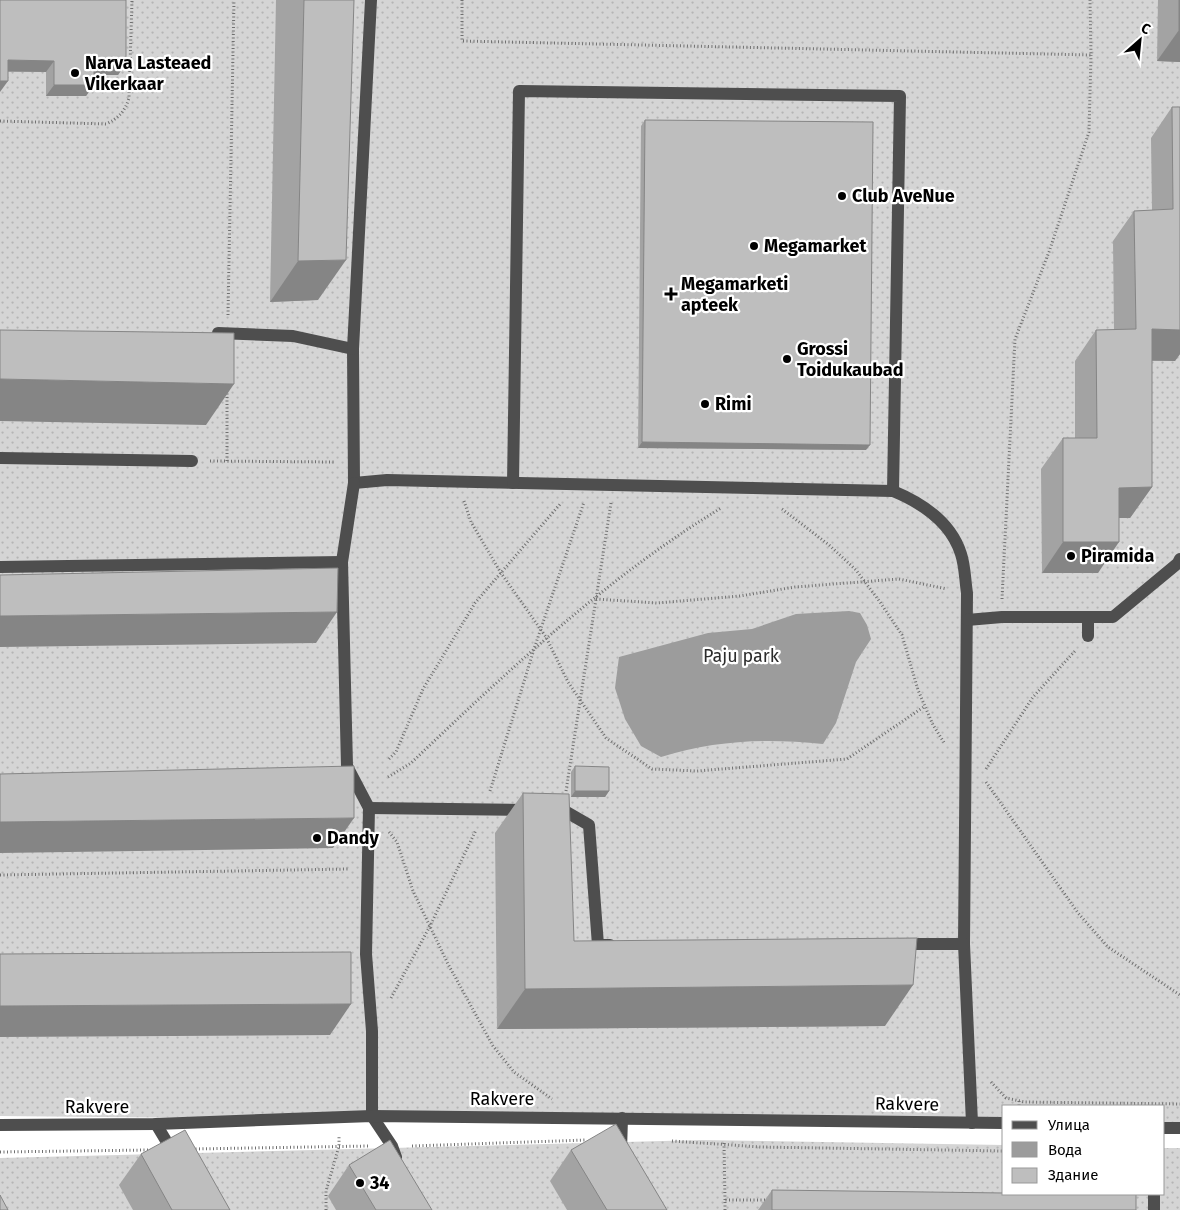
<svg xmlns="http://www.w3.org/2000/svg" width="1180" height="1210" font-family="'Fira Sans',sans-serif">
	<style>
		.grass { fill: url(#grass-dots) }
		.water { fill: #9c9c9c }
		.lines { fill: none; stroke-linecap: round; stroke-linejoin: round }
		.path { stroke: #707070; stroke-width: 3; stroke-dasharray: 1 2.5; stroke-linecap: butt }
		.minor { stroke: #4e4e4e; stroke-width: 12 }
		.wall { fill: #a3a3a3 }
		.shaded-wall { fill: #858585 }
		.building { fill: #bebebe; stroke: #858585 }
		.poi-dot { fill: #000; stroke: #fff; stroke-width: 2 }
		.labels { text-anchor: middle; stroke-width: 4.5; stroke-linejoin: round; paint-order: stroke }
		.poi-label { font-size: 18px; font-weight: bold; fill: #000; stroke: #fff; text-anchor: start }
		.park-label { font-size: 18px; fill: #2c2c2c; stroke: #fff }
		.street-label { font-size: 18px; fill: #000; stroke: #fff }
	</style>
	<defs>
		<pattern id="grass-dots" width="8" height="8" patternUnits="userSpaceOnUse" patternTransform="scale(1.25)"><rect width="8" height="8" fill="#d5d5d5"/><path d="M2 2h.1M6 6h.1" fill="none" stroke="#b5b5b5" stroke-width="1.8" stroke-linecap="round"/></pattern>
	</defs>
	<rect width="100%" height="100%" fill="#fff"/>
	<g class="grass">
		<polygon points="0,0 1180,0 1180,1127 1164,1127 1164,1106 1004,1106 1004,1126 0,1116"/>
		<polygon points="702,1140 1004,1145 1004,1194 1164,1194 1164,1148 1180,1148 1180,1210 0,1210 0,1158"/>
	</g>
	<path class="water" d="M849,611L860,613L867,625L871,639L856,662L836,723L823,744C767,738 715,740 661,757L641,746L625,719L615,688L619,657L708,633L752,629L796,614Z"/>
	<g class="lines">
		<g class="path">
			<polyline points="462,0 462,41 1091,55 1090,0"/>
			<path d="M0,121L106,124C119,118 125,111 129,98L132,0"/>
			<polyline points="228,315 234,0"/>
			<polyline points="210,461 334,462"/>
			<polyline points="227,461 227,391"/>
			<polyline points="464,501 471,522 501,573 546,637 568,682 606,738 652,769 697,771 847,759 925,706"/>
			<polyline points="782,509 829,545 856,570 880,602 902,635 918,690 933,725 945,744"/>
			<polyline points="596,599 657,603 740,596 795,587 899,579 947,589"/>
			<polyline points="1002,599 1015,339 1049,252 1089,132 1091,55"/>
			<polyline points="389,759 396,752 423,689 475,603 561,503"/>
			<polyline points="986,769 1033,697 1075,651"/>
			<path d="M388,777L411,763C508,671 606,578 721,508"/>
			<polyline points="986,782 1078,913 1108,947 1180,995"/>
			<polyline points="490,791 535,646 584,502"/>
			<polyline points="566,791 611,503"/>
			<polyline points="389,832 397,842 413,891 448,964 493,1046 514,1072 552,1099"/>
			<polyline points="0,875 349,869"/>
			<polyline points="391,998 430,926 476,830"/>
			<polyline points="991,1082 1006,1098 1025,1102 1180,1104"/>
			<polyline points="1019,1101 1019,1106"/>
			<polyline points="672,1141 761,1147 1004,1151"/>
			<polyline points="724,1143 725,1200"/>
			<polyline points="412,1146 586,1140"/>
			<polyline points="192,1149 369,1146"/>
			<polyline points="0,1152 149,1150"/>
			<polyline points="326,1210 326,1191 339,1146 339,1136"/>
			<polyline points="725,1210 725,1200 769,1200"/>
		</g>
		<g class="minor">
			<path d="M218,333L293,336L353,349L354,483L387,480L893,491C922,503 951,522 961,554C965,566 965,580 967,593L964,944L972,1123"/>
			<polyline points="353,349 371,0"/>
			<polyline points="0,458 192,461"/>
			<polyline points="354,483 342,562 347,766 369,808 366,954 372,1031 372,1116 392,1146 396,1157"/>
			<polyline points="513,483 519,91 900,96 893,491"/>
			<polyline points="0,567 342,562"/>
			<polyline points="1088,617 1088,636"/>
			<polyline points="967,620 1002,617 1113,617 1178,563 1180,559"/>
			<polyline points="369,808 527,810"/>
			<polyline points="554,810 563,810 589,825 598,945 610,945"/>
			<polyline points="900,944 964,944"/>
			<polyline points="156,1124 174,1154"/>
			<polyline points="0,1125 156,1124 372,1116 1004,1123"/>
			<polyline points="1164,1128 1180,1128"/>
			<polyline points="621,1150 622,1118"/>
			<polyline points="1154,1210 1154,1194"/>
		</g>
	</g>
	<g class="wall">
		<polygon points="0,0 126,63 118,75 94,75 94,85 86,96 46,96 46,72 8,72"/>
		<polygon points="276,0 354,0 318,300 270,302"/>
		<polygon points="1158,0 1180,0 1180,62 1157,61"/>
		<polygon points="1172,107 1180,107 1180,354 1175,361 1152,361 1152,487 1130,518 1119,518 1098,573 1042,573 1041,469 1063,438 1075,438 1075,361 1096,330 1114,330 1113,241 1134,211 1152,210 1151,138"/>
		<polygon points="645,120 866,450 638,448 641,126"/>
		<polygon points="575,766 609,791 605,797 571,797 571,772"/>
		<polygon points="523,793 574,941 885,1026 497,1029 495,833"/>
		<polygon points="571,1150 667,1210 567,1210 550,1181"/>
		<polygon points="141,1154 230,1210 133,1210 119,1185"/>
		<polygon points="349,1165 432,1210 336,1210 328,1196"/>
		<polygon points="772,1190 1136,1210 758,1210"/>
	</g>
	<g class="shaded-wall">
		<polygon points="1179,30 1180,30 1180,62 1157,61"/>
		<polygon points="8,60 54,61 46,72 0,71"/>
		<polygon points="94,63 126,63 118,75 86,75"/>
		<polygon points="0,81 8,81 0,92"/>
		<polygon points="54,85 94,85 86,96 46,96"/>
		<polygon points="346,260 318,300 270,302 298,261"/>
		<polygon points="1152,329 1180,330 1180,354 1175,361 1130,360"/>
		<polygon points="0,379 234,384 206,425 0,421"/>
		<polygon points="642,442 870,445 866,450 638,448"/>
		<polygon points="1152,487 1130,518 1097,518 1119,488"/>
		<polygon points="1063,542 1119,542 1098,573 1042,573"/>
		<polygon points="337,612 316,643 0,647 0,616"/>
		<polygon points="575,791 609,791 605,797 571,797"/>
		<polygon points="354,818 333,848 0,853 0,822"/>
		<polygon points="913,985 885,1026 497,1029 525,989"/>
		<polygon points="351,1004 330,1035 0,1037 0,1006"/>
	</g>
	<g class="building">
		<polygon points="0,0 126,0 126,63 94,63 94,85 54,85 54,61 8,60 8,81 0,81"/>
		<polygon points="304,0 354,0 346,260 298,261"/>
		<rect x="1179" y="0" width="1" height="30"/>
		<polygon points="1172,107 1180,107 1180,330 1152,329 1152,487 1119,488 1119,542 1063,542 1063,438 1097,438 1096,330 1136,329 1134,211 1173,209"/>
		<polygon points="645,120 873,122 870,445 642,442"/>
		<polygon points="0,330 234,333 234,384 0,379"/>
		<polygon points="338,568 337,612 0,616 0,575"/>
		<polygon points="354,766 354,818 0,822 0,774"/>
		<polygon points="575,766 609,767 609,791 575,791"/>
		<polygon points="523,793 569,794 574,941 917,938 913,985 525,989"/>
		<polygon points="351,952 351,1004 0,1006 0,954"/>
		<polygon points="616,1124 667,1210 607,1210 571,1150"/>
		<polygon points="185,1130 230,1210 172,1210 141,1154"/>
		<polygon points="390,1140 432,1210 376,1210 349,1165"/>
		<polygon points="772,1190 1004,1193 1004,1194 1136,1194 1136,1210 772,1210"/>
		<polygon points="0,1195 8,1210 0,1210"/>
	</g>
	<g class="poi-dot">
		<circle cx="75" cy="73" r="5"/>
		<circle cx="842" cy="196" r="5"/>
		<circle cx="754" cy="246" r="5"/>
		<path d="M668.5 286.5h5v5h5v5h-5v5h-5v-5h-5v-5h5z"/>
		<circle cx="787" cy="359" r="5"/>
		<circle cx="705" cy="404" r="5"/>
		<circle cx="1071" cy="556" r="5"/>
		<circle cx="317" cy="838" r="5"/>
		<circle cx="360" cy="1183" r="5"/>
	</g>
	<g class="labels">
		<g class="poi-label">
			<text x="85" y="69">Narva Lasteaed<tspan x="85" dy="21">Vikerkaar</tspan></text>
			<text x="852" y="202">Club AveNue</text>
			<text x="764" y="252">Megamarket</text>
			<text x="681" y="290">Megamarketi<tspan x="681" dy="21">apteek</tspan></text>
			<text x="797" y="355">Grossi<tspan x="797" dy="21">Toidukaubad</tspan></text>
			<text x="715" y="410">Rimi</text>
			<text x="1081" y="562">Piramida</text>
			<text x="327" y="844">Dandy</text>
			<text x="370" y="1189">34</text>
		</g>
		<g class="park-label">
			<text x="741" y="662">Paju park</text>
		</g>
		<g class="street-label">
			<text x="502" y="1105">Rakvere</text>
			<text transform="translate(907 1104) rotate(1)" y="6">Rakvere</text>
			<text x="97" y="1113">Rakvere</text>
		</g>
	</g>
	<rect x="1002" y="1105" width="162" height="90" fill="#ffffff" stroke="#999999"/>
	<rect x="1012" y="1121" width="25" height="8" fill="#4e4e4e" stroke="#999999"/>
	<text x="1048" y="1130" font-size="15" fill="#000000">Улица</text>
	<rect x="1012" y="1142" width="25" height="15" fill="#9c9c9c" stroke="#999999"/>
	<text x="1048" y="1155" font-size="15" fill="#000000">Вода</text>
	<rect x="1012" y="1168" width="25" height="15" fill="#bebebe" stroke="#999999"/>
	<text x="1048" y="1180" font-size="15" fill="#000000">Здание</text>
	<g transform="translate(1140 40) rotate(27)" stroke="#ffffff" stroke-width="4" paint-order="stroke">
	<path d="M0-4L9 19L0 12L-9 19Z" fill="#000000"/>
	<text y="-8" font-size="14" font-weight="bold" text-anchor="middle" fill="#000000">С</text>
	</g>
</svg>
